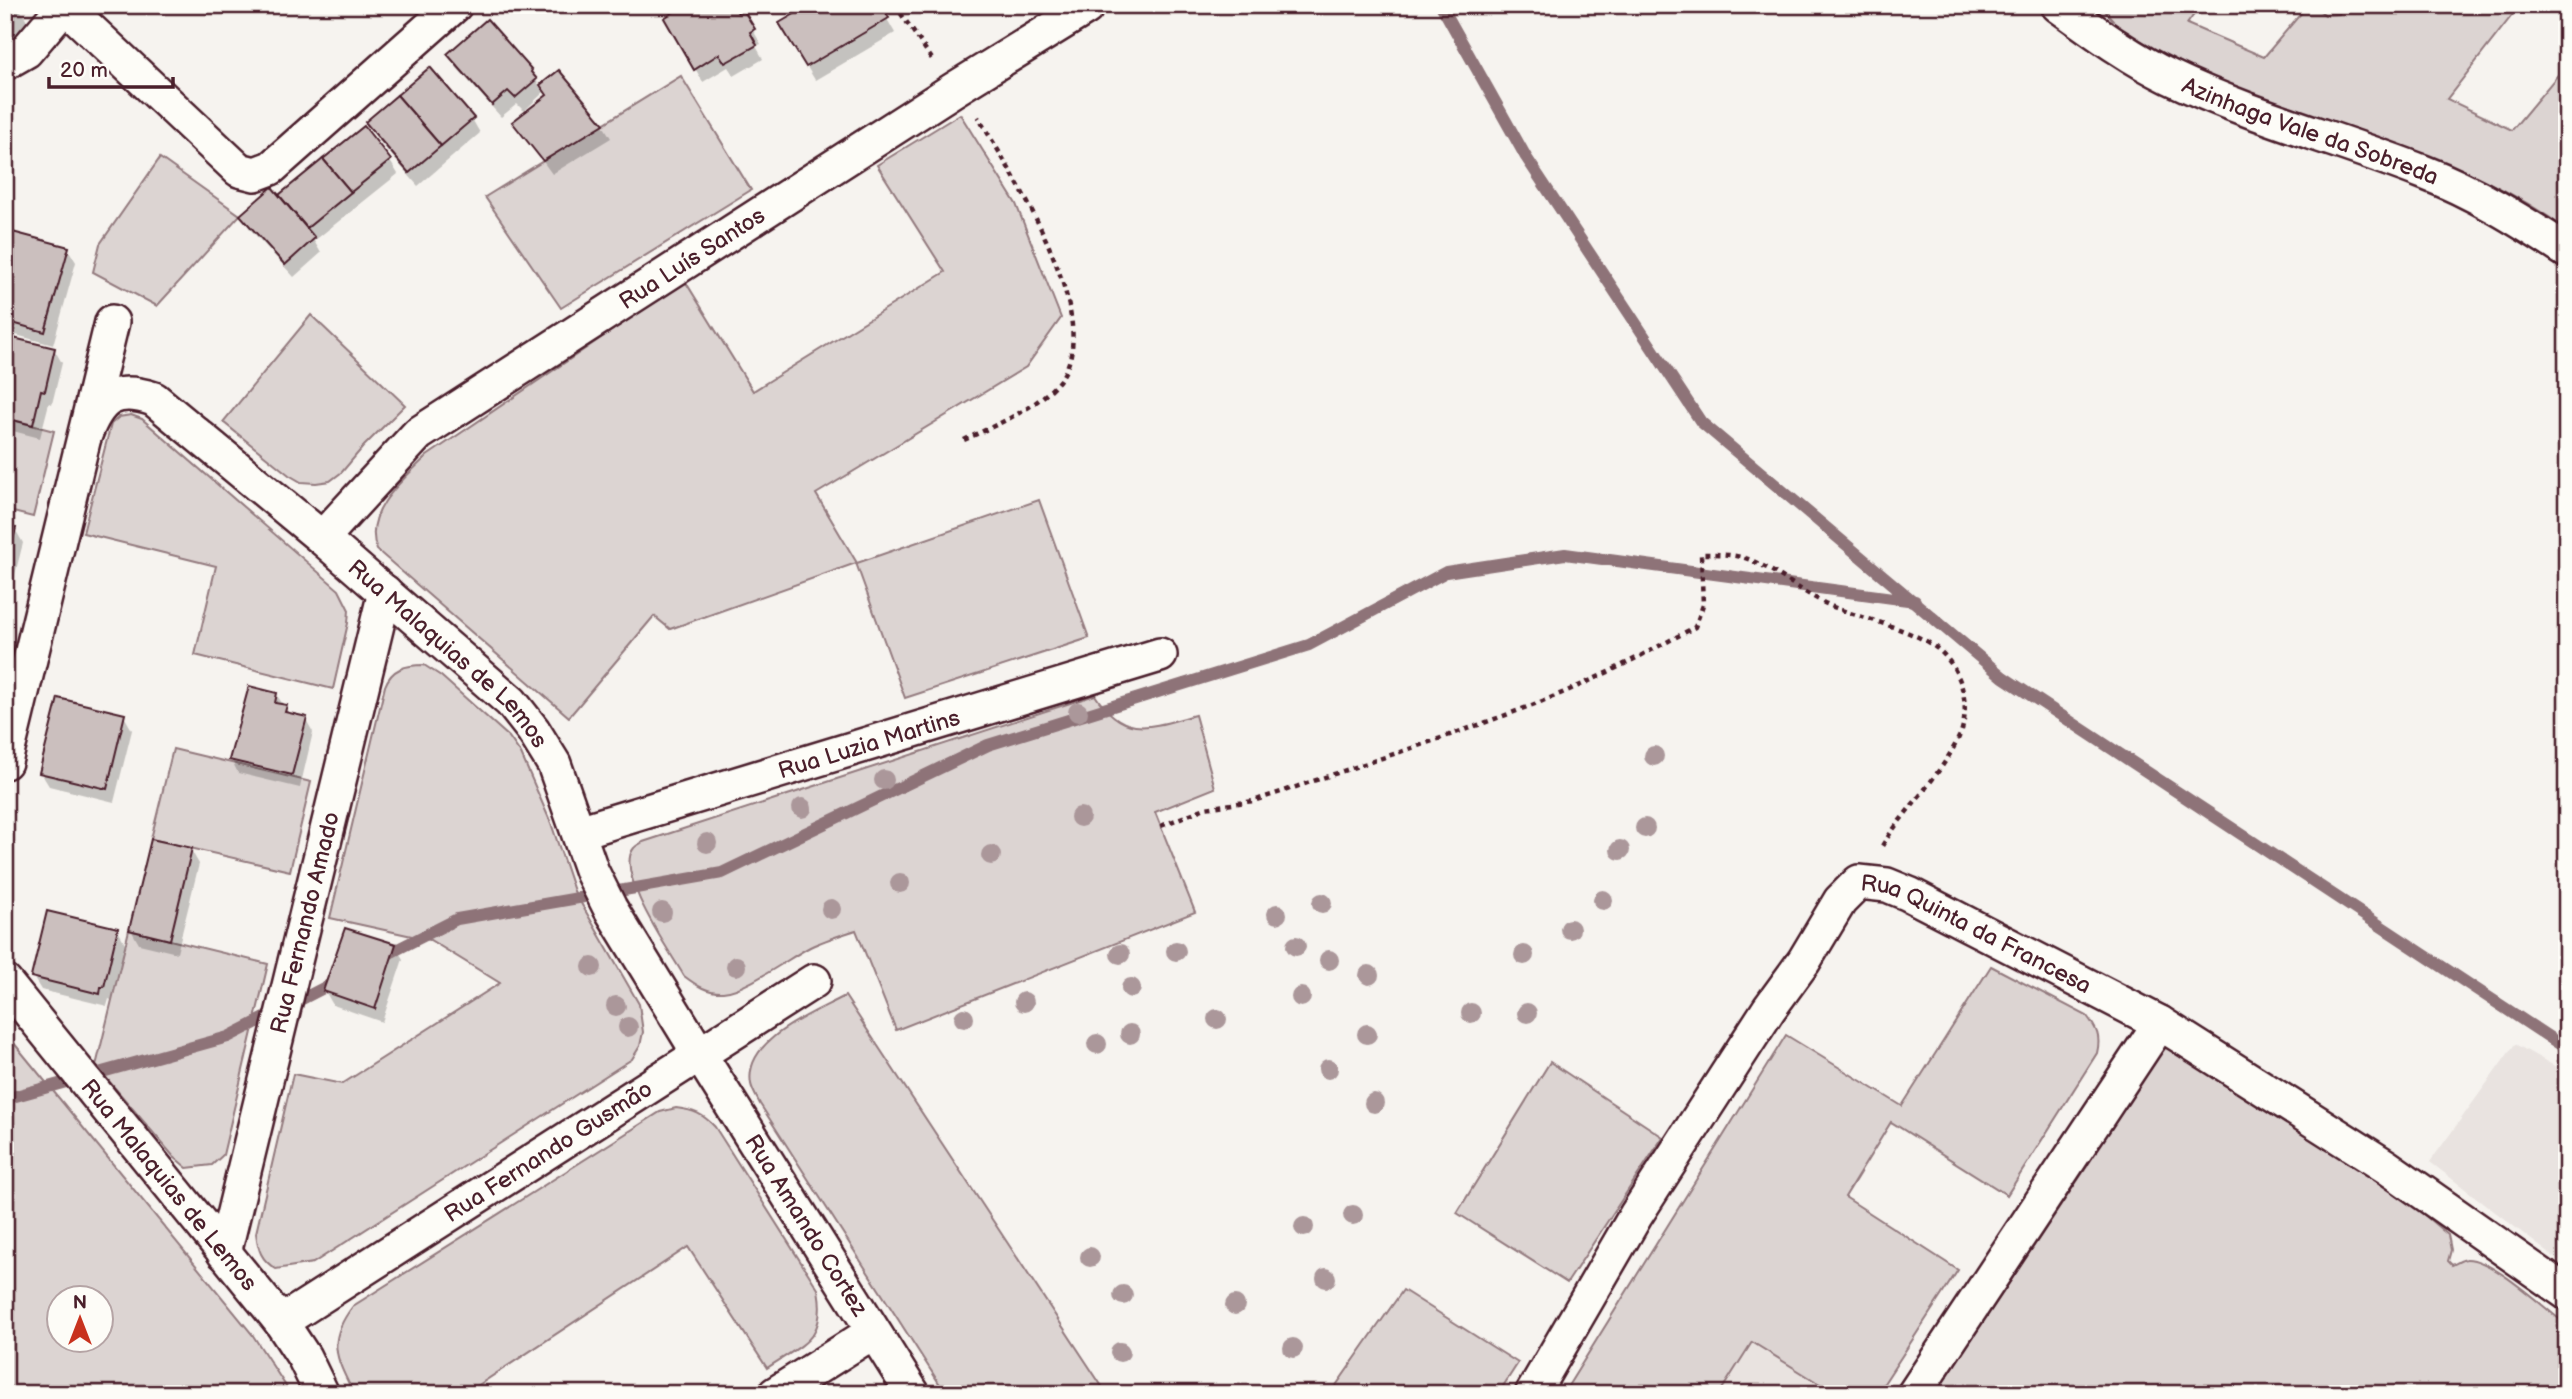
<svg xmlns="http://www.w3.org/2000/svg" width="2572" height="1399" font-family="'Balsamiq Sans',sans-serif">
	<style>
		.built { fill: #e9e3e0 }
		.green { fill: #dcd4d2; stroke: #937a7e; stroke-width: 2; fill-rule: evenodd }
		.shadow { fill: #0003 }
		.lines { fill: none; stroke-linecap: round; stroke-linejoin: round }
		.stream { stroke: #8e7378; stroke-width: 12 }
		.building { fill: #cbbfbe; stroke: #4a1f2b; stroke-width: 2 }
		.street-casing { stroke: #4a1f2b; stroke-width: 38 }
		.path { stroke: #4a1f2b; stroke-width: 4.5; stroke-dasharray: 5 5; stroke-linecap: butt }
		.street { stroke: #fdfcf7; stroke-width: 33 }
		.tree { fill: #ab979a }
		.labels { text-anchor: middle; stroke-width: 5; stroke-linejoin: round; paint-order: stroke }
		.street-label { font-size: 23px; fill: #4a1f2b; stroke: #fdfcf7 }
	</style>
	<rect width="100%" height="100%" fill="#f6f3ef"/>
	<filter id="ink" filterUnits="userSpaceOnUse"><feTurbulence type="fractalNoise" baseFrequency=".0143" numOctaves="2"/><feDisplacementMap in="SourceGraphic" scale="14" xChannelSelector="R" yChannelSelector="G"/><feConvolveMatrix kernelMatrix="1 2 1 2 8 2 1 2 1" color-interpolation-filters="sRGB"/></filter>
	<g filter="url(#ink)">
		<g class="built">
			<polygon points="2515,1044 2567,1073 2567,1267 2430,1162"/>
			<polygon points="1752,1342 1836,1394 1719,1394"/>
		</g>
		<g class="green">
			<path d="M2100,5H2201L2187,24L2264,57L2308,5H2318V9L2325,15L2339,14L2343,5H2520L2447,99L2512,130L2567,64V230C2463,151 2331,130 2213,80C2177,64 2144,44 2111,22L2113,20Z"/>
			<polygon points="681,76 751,190 561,308 485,197"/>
			<path d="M960,114L1016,204L1061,318L1026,367L816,494L857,563L1039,500L1089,638L905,698L856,563L670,629L654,616L569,717L377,550C362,513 403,479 427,456L685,281L753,391L945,272L877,165Z"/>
			<polygon points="160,158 240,215 157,306 93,272 100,244"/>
			<polygon points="311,315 405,405 363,447 342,472 330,481 316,483 301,482 289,475 223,422"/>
			<polygon points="131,415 142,419 339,590 349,610 348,623 333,689 195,655 216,566 83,533 111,424 119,417"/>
			<polygon points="5,418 54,431 33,517 5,510"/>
			<path d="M424,665L441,676L509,737L521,754L551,823L574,891L639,1004L643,1032L640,1046L632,1059L313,1263L276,1269C261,1260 258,1250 256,1233L293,1074L342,1084L500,983L430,940L330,918L385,686C392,668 406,665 424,665Z"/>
			<path d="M1095,695C1124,740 1151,727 1195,715L1215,788L1155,812L1195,912L896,1030L856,930C841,935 824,940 810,947C789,958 745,991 723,992C707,993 696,985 684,976C671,953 613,872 634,848C636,845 640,844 643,842Z"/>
			<polygon points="173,749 311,782 290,871 151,839"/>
			<polygon points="129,930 268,964 223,1155 212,1165 187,1168 174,1157 96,1066"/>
			<path d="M1991,966L2087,1016C2097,1029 2101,1037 2097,1053L2007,1195L1891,1122L1845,1197L1958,1270L1877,1394H1836L1752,1342L1719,1394H1563L1786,1035L1902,1106Z"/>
			<path d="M845,996L1107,1394H946L760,1104C757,1098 752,1090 751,1084C743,1039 814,1013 845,996Z"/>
			<path d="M13,1042L252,1334L291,1394H5V1252L12,1246L5,1238V1048ZM60,1298H102V1340H60Z"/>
			<path d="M2166,1048L2180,1049L2383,1180L2448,1235L2451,1250L2448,1261L2452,1265C2457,1263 2462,1259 2467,1259C2493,1259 2545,1309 2567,1325V1394H1935L2088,1165L2082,1159L2154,1051Z"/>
			<polygon points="1550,1062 1663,1137 1567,1283 1457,1213"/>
			<path d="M676,1108C694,1110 703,1114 715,1127L818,1289C827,1339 804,1343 767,1368L688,1247L465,1394H354C336,1358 326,1341 353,1306L660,1112Z"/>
			<polygon points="1403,1290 1518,1363 1498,1394 1330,1394"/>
		</g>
		<g class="shadow">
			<polygon points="5,5 18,6 34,33 5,60"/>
			<polygon points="879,5 895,33 815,80 781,24"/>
			<polygon points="743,13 761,44 756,46 763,59 734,76 728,67 703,82 666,19 738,16"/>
			<polygon points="449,55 531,71 540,87 558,72 603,125 611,138 552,174 515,123 548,96 545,91 524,111 517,104 501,117 457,68"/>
			<polygon points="472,119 480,133 418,186 375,136 368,122"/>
			<polygon points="363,129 390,161 398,174 314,241 321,253 294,277 250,229 242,215 279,197"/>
			<polygon points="5,232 68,249 76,262 53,345 5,332"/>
			<polygon points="5,338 54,349 62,363 52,404 49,403 40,438 5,429"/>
			<polygon points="5,527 15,529 23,543 12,586 5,584"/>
			<polygon points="276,694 290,715 305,718 313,732 300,788 238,773 231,759 244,704"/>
			<polygon points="124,716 132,730 114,802 49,786 41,773"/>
			<polygon points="191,850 199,864 177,953 139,944 131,930"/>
			<polygon points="117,929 125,943 111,1000 109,999 107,1006 41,990 33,977"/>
			<polygon points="395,946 403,959 382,1022 333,1005 325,991"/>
		</g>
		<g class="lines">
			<g class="stream">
				<polyline points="1441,5 1526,157 1701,422 2003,677 2567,1049"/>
				<polyline points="380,958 457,919 722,873 988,745 1309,645 1446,572 1565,554 1915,601"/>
				<polyline points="5,1099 228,1037 339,980"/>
			</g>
		</g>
		<g class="building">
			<polygon points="5,5 19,5 5,24"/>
			<polygon points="685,5 733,5 738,13 744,11 755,29 750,32 757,45 725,63 719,54 694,70 664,18"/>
			<polygon points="810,5 881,5 889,18 806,67 779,23"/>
			<polygon points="487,19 532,70 531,72 537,79 515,98 508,91 492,105 447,54"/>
			<polygon points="430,67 474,118 441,146 397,95"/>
			<polygon points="559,70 604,124 543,161 512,122 547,95 540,85"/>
			<polygon points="397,95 441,146 409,173 365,122"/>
			<polygon points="364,126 391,160 351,192 323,159"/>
			<polygon points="323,159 351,192 307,228 279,195"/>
			<polygon points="272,187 315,238 285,265 240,215"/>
			<polygon points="5,230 69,247 45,332 5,321"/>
			<polygon points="5,336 55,348 45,391 41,390 33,425 5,418"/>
			<polygon points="5,525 16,528 5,572"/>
			<polygon points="249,686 277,693 275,703 287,705 285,712 307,717 292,775 229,760"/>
			<polygon points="58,698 125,714 107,789 39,773"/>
			<polygon points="151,839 192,848 170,940 129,930"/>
			<polygon points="47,911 118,928 104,987 101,987 100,994 31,977"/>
			<polygon points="345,928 396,944 375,1009 323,991"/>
		</g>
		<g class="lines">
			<defs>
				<g id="street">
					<path id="s1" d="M2058,5C2094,31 2130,58 2170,77C2251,116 2339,139 2423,172C2475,192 2521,221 2567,251"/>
					<polyline points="65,6 239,170 255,174 271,168 455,5"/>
					<polyline points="5,63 26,51 65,5"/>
					<path id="s2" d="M85,435C99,398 115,386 154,399L322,538L511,702L533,730L554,764L592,872L610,908L700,1055L913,1394"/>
					<path id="s3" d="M322,538L418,434L953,90L1086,8"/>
					<polyline points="5,762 112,322"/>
					<path id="s4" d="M579,832L1160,655"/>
					<path id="s5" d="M5,982L281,1322L304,1357L322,1394"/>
					<path id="s6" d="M224,1253L385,592"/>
					<path id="s7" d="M281,1322L814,981"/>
					<polyline points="775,1394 873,1332"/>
					<path id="s8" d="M1532,1394L1636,1215L1769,1009L1804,961L1840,901L1859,882L1887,885L1909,894L2160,1023L2387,1167L2567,1293"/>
					<polyline points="1914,1394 2160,1023"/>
				</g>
			</defs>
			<use href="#street" class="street-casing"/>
			<g class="path">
				<polyline points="895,5 932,59"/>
				<path d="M964,440C997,424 1035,410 1059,381C1108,321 1011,172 978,117"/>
				<path d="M1161,826L1205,808L1253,801L1281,792C1371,761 1462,733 1550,698C1600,678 1648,652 1695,627L1703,605L1701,554C1716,554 1733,554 1748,559C1779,571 1805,596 1836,608C1865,619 1898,626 1926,641C1943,651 1953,663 1960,681C1966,698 1967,721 1959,737C1941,776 1905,809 1882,846"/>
			</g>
			<use href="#street" class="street"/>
		</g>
		<g class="tree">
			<circle cx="1078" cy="712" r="10"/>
			<circle cx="1654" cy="756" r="10"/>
			<circle cx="884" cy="780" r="10"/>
			<circle cx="802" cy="808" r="10"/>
			<circle cx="1080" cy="817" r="10"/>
			<circle cx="1645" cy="828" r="10"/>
			<circle cx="707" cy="843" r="10"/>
			<circle cx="1620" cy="850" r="10"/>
			<circle cx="991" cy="855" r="10"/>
			<circle cx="900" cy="883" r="10"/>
			<circle cx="1603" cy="900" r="10"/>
			<circle cx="1322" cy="903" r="10"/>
			<circle cx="831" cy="909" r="10"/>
			<circle cx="662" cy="912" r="10"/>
			<circle cx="1277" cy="914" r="10"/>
			<circle cx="1570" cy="929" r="10"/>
			<circle cx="1296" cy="946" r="10"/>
			<circle cx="1176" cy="951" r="10"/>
			<circle cx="1120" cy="954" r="10"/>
			<circle cx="1524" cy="955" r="10"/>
			<circle cx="1329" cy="960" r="10"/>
			<circle cx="736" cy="966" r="10"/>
			<circle cx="592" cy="967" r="10"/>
			<circle cx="1369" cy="975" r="10"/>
			<circle cx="1131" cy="988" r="10"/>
			<circle cx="1301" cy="997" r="10"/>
			<circle cx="1024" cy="1002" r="10"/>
			<circle cx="616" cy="1006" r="10"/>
			<circle cx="1471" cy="1013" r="10"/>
			<circle cx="1527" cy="1013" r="10"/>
			<circle cx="964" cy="1018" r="10"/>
			<circle cx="1217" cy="1019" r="10"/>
			<circle cx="628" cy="1027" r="10"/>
			<circle cx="1130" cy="1034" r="10"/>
			<circle cx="1367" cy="1034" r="10"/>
			<circle cx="1097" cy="1044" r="10"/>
			<circle cx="1328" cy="1069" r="10"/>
			<circle cx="1374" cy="1103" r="10"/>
			<circle cx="1353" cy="1215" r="10"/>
			<circle cx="1304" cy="1227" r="10"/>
			<circle cx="1090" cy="1257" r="10"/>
			<circle cx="1326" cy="1278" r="10"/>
			<circle cx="1123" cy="1295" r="10"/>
			<circle cx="1235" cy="1305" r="10"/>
			<circle cx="1293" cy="1348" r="10"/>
			<circle cx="1120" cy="1352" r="10"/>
		</g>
	</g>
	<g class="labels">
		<g class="street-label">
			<text dy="8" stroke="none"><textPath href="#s1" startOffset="284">Azinhaga Vale da Sobreda</textPath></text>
			<text dy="8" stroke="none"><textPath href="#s3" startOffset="467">Rua Luís Santos</textPath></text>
			<text dy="8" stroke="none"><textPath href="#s2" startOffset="480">Rua Malaquias de Lemos</textPath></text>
			<text dy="8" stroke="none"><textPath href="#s4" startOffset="303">Rua Luzia Martins</textPath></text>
			<text dy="8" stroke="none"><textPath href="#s6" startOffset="340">Rua Fernando Amado</textPath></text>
			<text dy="8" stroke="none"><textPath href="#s8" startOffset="737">Rua Quinta da Francesa</textPath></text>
			<text dy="8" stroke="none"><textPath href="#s7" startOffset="317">Rua Fernando Gusmão</textPath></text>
			<text dy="8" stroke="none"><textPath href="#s5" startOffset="261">Rua Malaquias de Lemos</textPath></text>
			<text dy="8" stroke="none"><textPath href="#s2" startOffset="1162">Rua Amando Cortez</textPath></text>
		</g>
	</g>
	<rect width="2572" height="1399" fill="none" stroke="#fdfcf7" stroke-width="28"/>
	<rect x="14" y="14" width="2544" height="1371" fill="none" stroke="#4a1f2b" stroke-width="2.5" filter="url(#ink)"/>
	<g transform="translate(80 1319)"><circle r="33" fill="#fdfcf7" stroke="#b5a4a5" stroke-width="2"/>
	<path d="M0-5L12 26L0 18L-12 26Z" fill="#c8321e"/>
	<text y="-10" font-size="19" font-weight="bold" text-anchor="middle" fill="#4a1f2b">N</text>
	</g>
	<path d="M49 77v10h124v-10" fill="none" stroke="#4a1f2b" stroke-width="3.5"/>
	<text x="60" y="77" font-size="21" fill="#4a1f2b" stroke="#fdfcf7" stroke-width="5" paint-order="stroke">20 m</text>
</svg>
